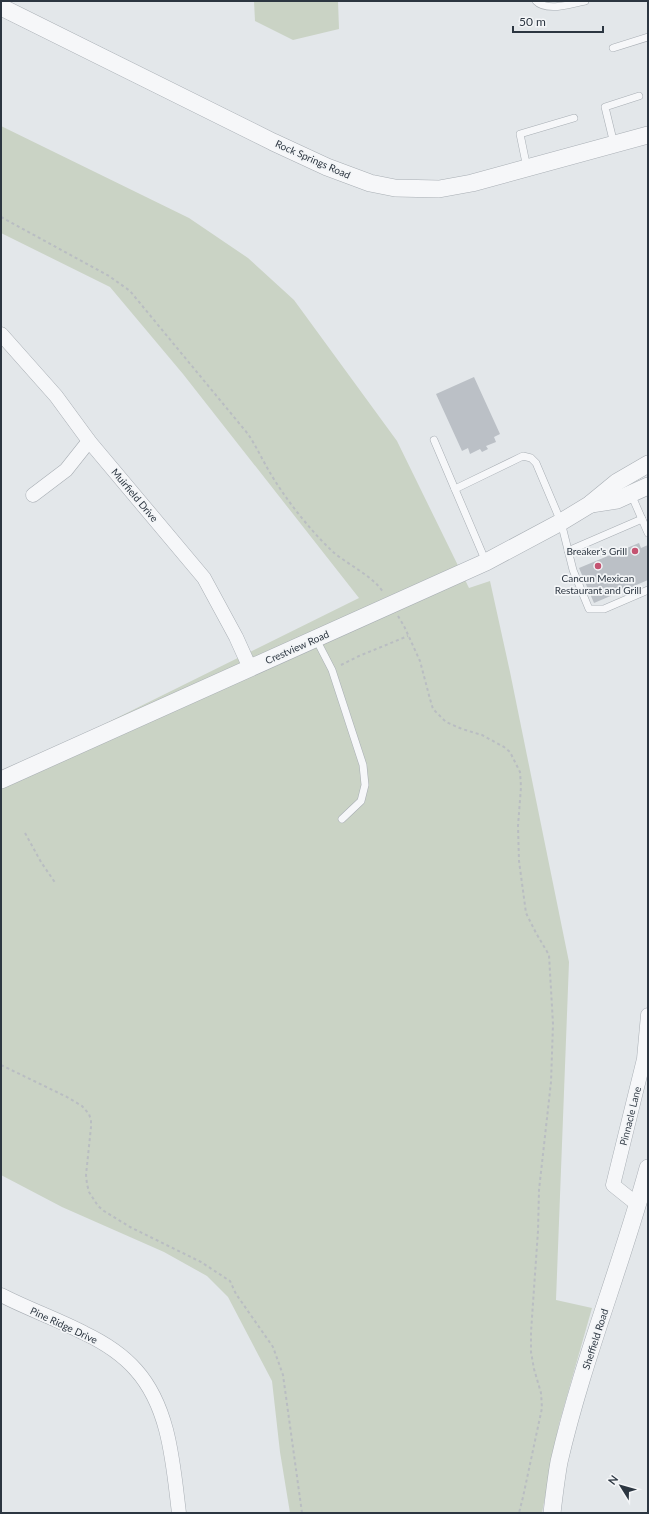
<svg xmlns="http://www.w3.org/2000/svg" width="649" height="1514" font-family="Lato,sans-serif">
	<style>
		.green { fill: #cad3c5 }
		.building { fill: #bbc0c6 }
		.lines { fill: none; stroke-linecap: round; stroke-linejoin: round }
		.service-casing { stroke: #a8aeb4; stroke-width: 8 }
		.minor-casing { stroke: #a8aeb4; stroke-width: 15 }
		.tertiary-casing { stroke: #a8aeb4; stroke-width: 18 }
		.path { stroke: #b9bdc2; stroke-width: 2; stroke-dasharray: 3 3; stroke-linecap: butt }
		.service { stroke: #f6f7f9; stroke-width: 7 }
		.minor { stroke: #f6f7f9; stroke-width: 14 }
		.tertiary { stroke: #f6f7f9; stroke-width: 17 }
		.poi-dot { fill: #c45371; stroke: #f3f5f7; stroke-width: 1.5 }
		.labels { text-anchor: middle; stroke-width: 3.5; stroke-linejoin: round; paint-order: stroke }
		.street-label { font-size: 10px; fill: #2c3641; stroke: #f3f5f7 }
		.poi-label { font-size: 10px; fill: #2c3641; stroke: #f3f5f7; text-anchor: end }
	</style>
	<rect width="100%" height="100%" fill="#e3e7ea"/>
	<g class="green">
		<polygon points="254,1 338,1 339,29 293,40 255,21"/>
		<polygon points="1,126 189,218 248,258 294,300 397,441 469,588 490,581 510,672 569,962 556,1300 592,1308 559,1424 542,1513 290,1513 280,1452 272,1381 228,1297 207,1276 164,1252 62,1207 1,1175 1,772 58,747 359,598 183,374 110,287 1,233"/>
	</g>
	<g class="building">
		<polygon points="474,377 500,434 494,437 496,442 486,446 488,449 482,452 480,449 470,454 468,448 462,451 436,394"/>
		<polygon points="639,543 641,548 648,545 648,580 594,603 579,568"/>
	</g>
	<g class="lines">
		<defs>
			<g id="service">
				<path d="M536,1C546,12 573,4 585,1"/>
				<polyline points="613,48 648,37"/>
				<polyline points="614,144 605,107 639,96"/>
				<polyline points="527,168 520,134 574,118"/>
				<polyline points="434,440 486,562"/>
				<polyline points="455,489 523,456 531,458 536,463 561,522 573,570 589,609 604,609 648,590"/>
				<polyline points="631,494 648,533"/>
				<polyline points="568,551 642,519"/>
				<polyline points="316,639 332,670 363,765 365,785 361,801 342,819"/>
			</g>
			<g id="minor">
				<polyline points="1,334 56,396 89,441 204,578 236,637 250,668"/>
				<polyline points="33,495 66,470 89,441"/>
				<polyline points="638,1205 613,1185 644,1059 648,1015"/>
				<path d="M1,1295C28,1309 57,1319 84,1333C103,1342 122,1354 136,1370C170,1408 173,1465 179,1513"/>
			</g>
			<g id="tertiary">
				<polyline points="1,7 273,142 327,167 370,183 395,188 439,189 472,183 648,135"/>
				<polyline points="591,504 617,500 648,486"/>
				<polyline points="1,780 486,562 561,522 589,505 617,482 648,464"/>
				<path d="M552,1513C554,1496 556,1479 559,1462C582,1362 621,1267 648,1168"/>
			</g>
		</defs>
		<use href="#service" class="service-casing"/>
		<use href="#minor" class="minor-casing"/>
		<use href="#tertiary" class="tertiary-casing"/>
		<g class="path">
			<path d="M1,217L109,276L130,291L248,434C256,446 262,459 269,471C284,497 309,529 331,550C347,565 371,574 383,592"/>
			<polyline points="398,616 404,626 420,661 430,699 433,709 446,722 462,729 482,735 504,747 510,752 520,772 521,787 518,826 519,861 526,913 536,933 549,955 553,1024 551,1082 539,1190 538,1231 531,1332 531,1352 534,1369 541,1393 542,1408 523,1497 519,1513"/>
			<polyline points="341,665 359,656 408,636"/>
			<polyline points="25,833 41,862 56,884"/>
			<polyline points="1,1065 67,1097 82,1106 89,1114 91,1120 91,1127 86,1175 87,1184 89,1192 98,1206 104,1211 130,1227 201,1262 230,1281 236,1294 273,1347 283,1375 302,1513"/>
		</g>
		<use href="#service" class="service"/>
		<use href="#minor" class="minor"/>
		<use href="#tertiary" class="tertiary"/>
	</g>
	<g class="poi-dot">
		<circle cx="635" cy="551" r="4"/>
		<circle cx="598" cy="566" r="4"/>
	</g>
	<g class="labels">
		<g class="street-label">
			<text transform="translate(313 159) rotate(24)" y="4">Rock Springs Road</text>
			<text transform="translate(135 495) rotate(50)" y="4">Muirfield Drive</text>
			<text transform="translate(297 647) rotate(-24)" y="4">Crestview Road</text>
			<text transform="translate(630 1116) rotate(-76)" y="4">Pinnacle Lane</text>
			<text transform="translate(64 1325) rotate(25)" y="4">Pine Ridge Drive</text>
			<text transform="translate(595 1339) rotate(-72)" y="4">Sheffield Road</text>
		</g>
		<g class="poi-label">
			<text x="627" y="555">Breaker's Grill</text>
			<text x="598" y="582" text-anchor="middle">Cancun Mexican<tspan x="598" dy="12">Restaurant and Grill</tspan></text>
		</g>
	</g>
	<rect width="649" height="1514" fill="none" stroke="#2c3641" stroke-width="4"/>
	<g transform="translate(621 1486) rotate(307)" stroke="#f3f5f7" stroke-width="3" paint-order="stroke">
	<path d="M0-3L7 15L0 10L-7 15Z" fill="#2c3641"/>
	<text y="-6" font-size="11" font-weight="bold" text-anchor="middle" fill="#2c3641">N</text>
	</g>
	<path d="M513 26v6h90v-6" fill="none" stroke="#2c3641" stroke-width="2"/>
	<text x="519" y="26" font-size="12" fill="#2c3641" stroke="#f3f5f7" stroke-width="3" paint-order="stroke">50 m</text>
</svg>
